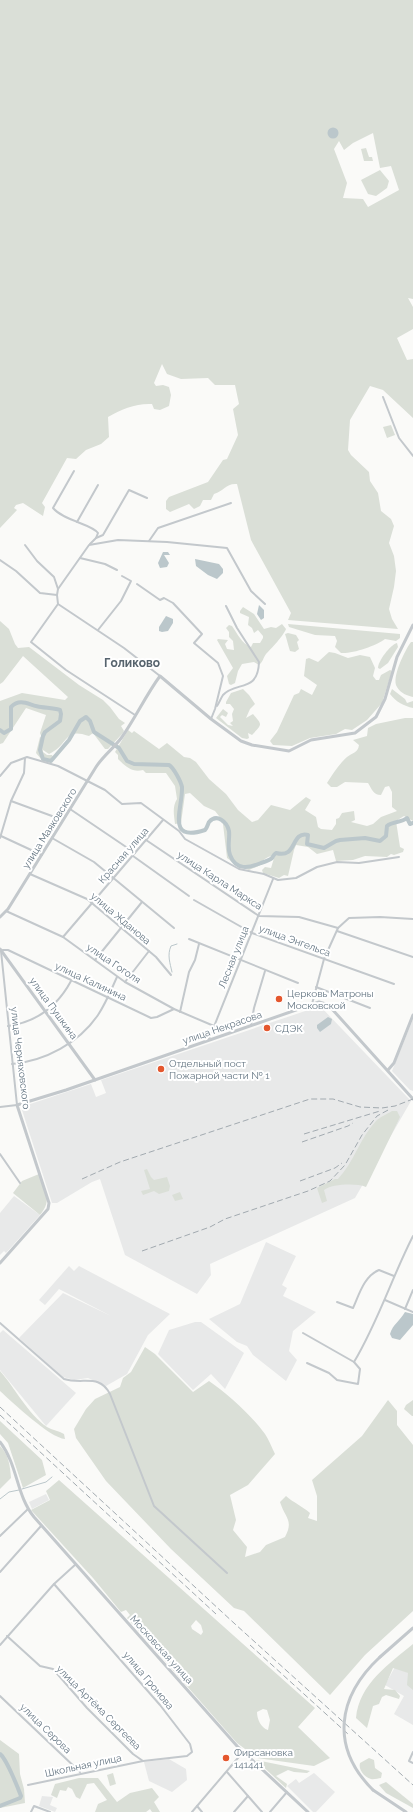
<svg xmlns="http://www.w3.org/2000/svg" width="413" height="1812" font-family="Raleway,sans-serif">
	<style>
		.built { fill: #e8e9e9 }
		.green { fill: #dadfd7; fill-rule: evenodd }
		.water { fill: #bbc7cb }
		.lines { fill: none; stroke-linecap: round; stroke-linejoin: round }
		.stream { stroke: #bbc7cb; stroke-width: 1 }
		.river { stroke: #bbc7cb; stroke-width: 4 }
		.minor { stroke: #c3c8cc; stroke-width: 2 }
		.tertiary { stroke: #c3c8cc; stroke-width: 3 }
		.rail { stroke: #a2aab0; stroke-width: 1; stroke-dasharray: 6 3; stroke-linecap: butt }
		.tertiary-bridge { stroke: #c3c8cc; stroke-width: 3 }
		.poi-dot { fill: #e4572e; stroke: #fff; stroke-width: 1.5 }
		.labels { text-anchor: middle; stroke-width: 4; stroke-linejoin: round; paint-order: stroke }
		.street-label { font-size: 10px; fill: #657683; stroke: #fff }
		.poi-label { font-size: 10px; fill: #657683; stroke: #fff; text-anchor: start }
		.quarter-label { font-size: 12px; font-weight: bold; fill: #57646e; stroke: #fff }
	</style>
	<rect width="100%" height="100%" fill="#fafaf8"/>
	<g class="built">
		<polygon points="320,1006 411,1101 355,1198 210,1264 211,1275 197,1294 125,1255 100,1179 92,1182 57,1203 52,1203 21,1107 91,1084 96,1097 106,1093 101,1080"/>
		<polygon points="413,1019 413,1091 410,1090 392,1071"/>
		<polygon points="14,1196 40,1215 6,1253 4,1251 0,1255 0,1213"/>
		<polygon points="266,1242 296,1256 282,1285 287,1288 283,1296 316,1312 293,1331 289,1351 297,1360 286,1381 253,1355 247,1346 237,1342 209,1319 240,1304"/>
		<polygon points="69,1266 74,1271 79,1266 170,1314 148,1335 127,1374 106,1386 88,1378 74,1380 63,1377 19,1338 63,1293 111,1316 59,1289 45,1305 39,1300"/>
		<polygon points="195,1322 201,1322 244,1353 225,1389 211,1374 193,1390 158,1354 169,1330"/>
		<polygon points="3,1330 76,1393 46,1426 0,1370 0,1333"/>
		<polygon points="46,1494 49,1500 32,1509 29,1502"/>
		<polygon points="395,1667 413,1675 413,1725 394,1714 404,1696 385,1685"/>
		<polygon points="169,1759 186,1769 187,1780 172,1792 149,1781 144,1762"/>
		<polygon points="314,1773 335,1792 316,1812 313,1812 287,1786 296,1779 299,1783"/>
		<polygon points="42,1796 53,1797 50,1805 57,1808 55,1812 39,1806"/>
	</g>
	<g class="green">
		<path d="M0,0H413V299L408,298L413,307V329L397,338L407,360L413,359V418L383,390L370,386L350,420L348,450L351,455L369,472L370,481L378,493L381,511L391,519L394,526L389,543L394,556L396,571L394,587L389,609L392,619L398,629L288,620L291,613L251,540L237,484C226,483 224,491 214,494L211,500H203L200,506L194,509L189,504L170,512L166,509V501L169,497L208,482L223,460L227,459L238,435L233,409L239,404L235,385H215L208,378L181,379L167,374L162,364L154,383L156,386L163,385L169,387L171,395L169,406L160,410L154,409L152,404C137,403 121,409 108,417L109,437L101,444L86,450L76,459L67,458L42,503L45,507L43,516L23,503L16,505L14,508L17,510L0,528ZM373,133L380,168L391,166L399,190L368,207L363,199L343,198L347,183L334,149L339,141L344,150L353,143Z"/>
		<polygon points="366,148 369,157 372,157 373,161 364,161 361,149"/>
		<polygon points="380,170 389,181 387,188 376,196 368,194 361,180"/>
		<polygon points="391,425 395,435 387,438 383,427"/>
		<path d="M243,607L254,614L264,629L271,627L276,628L282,624L286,629C284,635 271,649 266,654C263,658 263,662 259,665L254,662L242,664L238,671L235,683L231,685L229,684L227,676L233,668L217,640L218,639L228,640L225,644L227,649L234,650L233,641L229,637V632L226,628L229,625L232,626C237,633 242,644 251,647L253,643H260L263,638V636L258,630L254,633L252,628L248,625L249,617L240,613V611Z"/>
		<path d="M0,621L9,629L15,644L18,648L29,647L33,650L79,685L103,700L110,707L119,719L125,723L121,726L124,731L123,733L108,749H105L93,733L89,736C63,727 70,744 49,754L43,750L42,740L43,752L47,755H52L53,757L50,761L42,760L36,753L40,737L42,738L40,733L46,715L26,708L3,743L0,744V701L22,693L65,700L68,697L23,656L3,682L0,684Z"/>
		<path d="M288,624L400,634V638L396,641L385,639C376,646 352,654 341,653L335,647L337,641L335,636L315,635L289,627Z"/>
		<path d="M288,633L296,635L299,640L297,642L299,649L295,652L290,651C288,645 287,640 285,634Z"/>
		<path d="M411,642H413V697C408,696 400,693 397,687C391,678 405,650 411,642Z"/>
		<path d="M397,643L398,647L388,663L380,669L378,668C378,661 390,645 397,643Z"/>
		<polygon points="329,652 335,653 348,658 360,655 370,657 375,668 373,676 376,680 379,680 381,675 390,670 392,671 382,703 367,720 352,730 345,729 336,734 310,738 292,746 273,745 270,741 277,732 294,695 299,693 301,689 312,695 317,685 304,676 306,659 309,658 318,662"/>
		<path d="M243,689L249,695L255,704L250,709L246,718L253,714C262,725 263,723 252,735L248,733L249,738L247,739L242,738L216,718L223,709L228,713L226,717L222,715L220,717L228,725L233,726L230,723L233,721L232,714L234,709L230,704H226V702L231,693Z"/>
		<path d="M392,689L405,699L407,703L413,701V708C404,706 396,702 390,694Z"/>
		<path d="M405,718H413V821L404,816L396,821L400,847L404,849L403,852L394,855L391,854L387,857L365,856L353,860L336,861L333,850L317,854L308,847L296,845L294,850L288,876L284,875L279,878L263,873L262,870L265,867L271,868L275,855C269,856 262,859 261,865L249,870L238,866L227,858L223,824L221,822L223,821L215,811L204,806L190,793L185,794L181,823L175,824C174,815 172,807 177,799L175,786L166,773H146L143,770C132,773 125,766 118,759V755L115,752L128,730L132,733L134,731L159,749L167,743L184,757L190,758L196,762L209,779L226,794L238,810L252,822L258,820L271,805L290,810L306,797L311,800L305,810L316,817L318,827L321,829L332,830L336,824V819L339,818L342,813L354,811L355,820L351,822L367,826L373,824L381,817L397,811L392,807V792L389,786L385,787L381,795C373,795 372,789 368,783L345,782L337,787H331L327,783C332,775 340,763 347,757C352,753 358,753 359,745L353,740L367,736L368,728L376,724Z"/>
		<path d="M392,1111H397L400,1117L366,1187C356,1183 332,1184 324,1190L327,1201L322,1203L317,1188L335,1179H338C354,1162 360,1138 376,1121C380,1117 387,1114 392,1111Z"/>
		<polygon points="147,1169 151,1177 154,1180 167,1177 170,1186 169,1191 159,1194 154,1191 143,1195 141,1191 150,1189 144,1170"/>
		<path d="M39,1174C45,1190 53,1200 40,1215L13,1193L22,1181Z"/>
		<polygon points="180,1192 183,1199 175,1201 172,1195"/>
		<path d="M145,1347L155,1354L193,1392L209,1381C228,1394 251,1415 265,1434C269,1440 272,1448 275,1454L248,1485L230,1495L236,1520L233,1530L247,1547L245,1557L260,1552L266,1545L285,1537C294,1520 285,1518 280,1502L286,1496C294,1503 302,1506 310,1513L308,1518L317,1521V1496L312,1480L362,1436L388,1400L397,1411V1425L413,1445V1611L365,1655L330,1695L244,1611L234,1608L171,1549L106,1481L76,1438L74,1429L86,1409L95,1399L120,1387L123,1378L131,1372Z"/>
		<path d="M0,1371C15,1388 28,1414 47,1427C52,1430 59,1431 64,1434L65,1439C50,1438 12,1402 0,1391Z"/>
		<polygon points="413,1400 413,1416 412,1416 404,1409 406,1405"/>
		<polygon points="0,1421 42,1460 46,1475 23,1488 8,1443 0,1434"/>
		<path d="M0,1446C9,1455 10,1466 11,1478L0,1489Z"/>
		<path d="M59,1480L315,1708L298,1727L330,1758L314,1766L257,1758L237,1743L127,1618L130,1615L126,1610L121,1612L93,1578L31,1510L50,1500L46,1491ZM196,1620L201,1625L203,1632L201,1635L192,1629L191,1626ZM263,1709L267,1710L270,1720L268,1730C261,1728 257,1719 257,1712Z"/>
		<path d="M413,1644V1690L407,1685L408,1673L393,1668L384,1689L395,1690L400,1696L399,1699L386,1695L382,1697L379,1704L373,1706L367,1728L356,1718C359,1684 389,1664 413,1644Z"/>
		<polygon points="0,1740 19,1754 20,1774 24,1789 25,1803 0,1808"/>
		<path d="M369,1758L374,1760L375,1768L382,1773L381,1778C378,1778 374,1780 371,1779C364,1777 358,1769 360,1763Z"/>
		<polygon points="256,1760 310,1771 307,1773 294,1772 288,1770 276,1776 287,1784 286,1788"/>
		<polygon points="113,1773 116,1784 110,1786 107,1775"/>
		<polygon points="79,1778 98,1778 117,1802 130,1793 152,1788 159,1797 154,1802 160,1812 152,1812 150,1809 146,1812 95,1812 98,1804 107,1800 94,1783 87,1784 80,1799 76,1797 72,1789 68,1787 66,1791 60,1790 57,1798 51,1795 55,1784"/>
		<polygon points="386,1782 413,1804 413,1808 386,1793 379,1785"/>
	</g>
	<g class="water">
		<circle cx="333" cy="133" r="5.5"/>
		<polygon points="163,552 168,552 170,555 164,555 169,563 167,567 160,568 158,563"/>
		<polygon points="195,559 219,564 223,569 223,573 217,579 208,575 196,566"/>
		<polygon points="259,605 264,610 264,618 261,620 257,614"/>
		<polygon points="166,616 173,619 173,623 168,631 162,632 159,631 159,627"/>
		<polygon points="328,1017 332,1019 331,1024 320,1032 317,1028 317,1025"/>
		<path d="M405,1312L413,1314V1325L400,1340L392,1338L390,1334C393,1324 400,1321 405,1312Z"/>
	</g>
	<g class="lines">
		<g class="stream">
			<path d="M172,972C170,963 167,955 171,946L177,944"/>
			<polyline points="22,1489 46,1482 52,1477"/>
			<polyline points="0,1499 9,1492 19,1490"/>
		</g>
		<g class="river">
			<path d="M0,730L4,733L11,729V707C21,697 30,706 41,707C47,708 53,708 60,710L61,714L60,721L45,732L43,736L40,750L43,759L51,761L69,740L80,721L86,717L90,721L94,732L119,748L127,761L134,764L169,765C174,768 181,782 182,787C183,808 165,843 205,830C207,828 208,824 209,822C217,813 227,822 229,831C230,838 227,847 230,855C236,871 249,868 261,863C264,862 270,860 272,858C273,856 274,854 276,853C298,859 290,831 308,835L307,844L324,848L336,841L340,840L365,838L380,841L386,836L387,826C393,821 401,823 407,818L410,824L413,823"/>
			<path d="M0,1754C6,1758 18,1788 21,1796L20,1798L0,1806"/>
		</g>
		<g class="minor">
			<polyline points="383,397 399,438 413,456"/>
			<path d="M74,471L53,508C64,521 92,524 98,533L96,538"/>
			<polyline points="77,522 98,485"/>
			<polyline points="149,541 158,528 231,503"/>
			<polyline points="90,544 96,538 103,535 129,490 147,498"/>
			<polyline points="25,545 37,561 54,577 58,589"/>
			<polyline points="80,558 105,564 117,570"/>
			<polyline points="0,560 16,571 40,593 57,595"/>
			<polyline points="137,584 160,600 164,598 173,603 202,634 194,643 218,663 223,676 215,709 211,719"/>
			<polyline points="58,604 31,642 66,670 135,715"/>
			<polyline points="98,630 121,601 131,581 122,576"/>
			<polyline points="160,676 124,648 58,604 57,595 58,589 89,545 118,540 167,542 227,548 251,591 265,604"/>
			<path d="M217,706C219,703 221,698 223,695C236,681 258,693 259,662L237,628L226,606"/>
			<polyline points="0,776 11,763 27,757 58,766 105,790 122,804 141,803 179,831 185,839 239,869 264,874 278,880 296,878 317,867 337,862 359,863 399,857"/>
			<polyline points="11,801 52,816"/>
			<polyline points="70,809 135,853"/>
			<polyline points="1,836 42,855"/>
			<polyline points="0,838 11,801 24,773 25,758"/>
			<polyline points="52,838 94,862 174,928"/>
			<polyline points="146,840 259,916 299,917 338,928"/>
			<polyline points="133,856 189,896"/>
			<polyline points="30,874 87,899 156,957 171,975"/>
			<polyline points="194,900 252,933 394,984"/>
			<polyline points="6,911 63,937 125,982 174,1009 214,1026"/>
			<polyline points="337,931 413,957"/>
			<polyline points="63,937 163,820"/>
			<polyline points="189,939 298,983"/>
			<polyline points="95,960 142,902"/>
			<polyline points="125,982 149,951"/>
			<polyline points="316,987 370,1008"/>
			<polyline points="312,1004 324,959 338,928 349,918 380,917 413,919"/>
			<polyline points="180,1012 189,972 195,960 199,944"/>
			<polyline points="251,1025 254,1008 265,971"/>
			<path d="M8,1026C37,1022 57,1007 71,981"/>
			<polyline points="209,1039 273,879"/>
			<path d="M12,1064C45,1061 79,1043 98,1015C106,1003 111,990 117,977"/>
			<polyline points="0,1107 17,1105 1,951 3,950 8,950 151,1018 157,1017 174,1009"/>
			<polyline points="0,1154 20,1183"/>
			<polyline points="385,1300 413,1312"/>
			<path d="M337,1302L353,1308C359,1295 364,1276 379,1270L394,1276"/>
			<polyline points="405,1309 413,1290"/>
			<path d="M0,1323L64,1379C83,1385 99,1373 110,1394L154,1506L227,1573"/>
			<path d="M303,1333L354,1362C378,1322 392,1277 413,1236"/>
			<polyline points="307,1363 329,1373 337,1380 358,1384 360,1369 354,1362"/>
			<polyline points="0,1536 28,1509"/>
			<polyline points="0,1572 41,1526"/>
			<polyline points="7,1636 40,1666 53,1669 87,1708 133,1754 143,1761"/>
			<polyline points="0,1645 54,1584 76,1564"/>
			<polyline points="0,1696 80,1772"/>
			<polyline points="413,1752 409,1761 413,1763"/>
			<polyline points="227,1772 262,1812"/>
			<polyline points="28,1785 143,1761 187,1756 192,1752 190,1744 160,1705 54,1584"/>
			<polyline points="197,1806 202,1812"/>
			<polyline points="31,1812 34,1806 50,1812"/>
			<polyline points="192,1812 243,1752"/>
			<polyline points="234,1812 248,1796"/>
			<polyline points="270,1812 287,1792"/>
		</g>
		<g class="tertiary">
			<path d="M0,917L8,909L96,767C103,756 114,748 122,737C136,717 146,695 160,676L211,719L241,741L252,745L289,751L311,740L355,733L376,717L385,699L397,657L413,625"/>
			<polyline points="0,949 95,1080"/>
			<polyline points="388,1070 394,1063 413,1015"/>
			<polyline points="0,1263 48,1209 49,1203 17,1105 66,1090 319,1002 326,1004 332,1009 413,1099"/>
			<path d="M0,1442C18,1465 16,1495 34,1517L237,1746L308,1812"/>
			<polyline points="380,1657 413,1628"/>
			<polyline points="373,1790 406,1812"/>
		</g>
		<g class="rail">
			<polyline points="304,1134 380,1111"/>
			<polyline points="302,1142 348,1126 353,1123"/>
			<polyline points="82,1179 120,1162 310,1099 333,1099 360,1107 382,1108 395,1106 413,1099"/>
			<polyline points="300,1181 335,1168 342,1163"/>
			<polyline points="142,1251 210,1227 225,1219 308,1191 330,1181 345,1165 362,1135 377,1116 390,1109"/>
			<polyline points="0,1407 235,1624 413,1785"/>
			<polyline points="0,1415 216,1614"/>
			<polyline points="250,1645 348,1734"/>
		</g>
		<path class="tertiary-bridge" d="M373,1790C330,1747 337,1697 380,1657"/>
	</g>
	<g class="poi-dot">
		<circle cx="279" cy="999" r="4"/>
		<circle cx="267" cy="1028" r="4"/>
		<circle cx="161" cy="1069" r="4"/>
		<circle cx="226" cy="1758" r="4"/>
	</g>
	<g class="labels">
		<g class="street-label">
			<text transform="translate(49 828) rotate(-58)" y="4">улица Маяковского</text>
			<text transform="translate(123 855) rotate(-49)" y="4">Красная улица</text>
			<text transform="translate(220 880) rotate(33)" y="4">улица Карла Маркса</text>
			<text transform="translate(121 918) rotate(40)" y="4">улица Жданова</text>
			<text transform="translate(295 940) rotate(20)" y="4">улица Энгельса</text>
			<text transform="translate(233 957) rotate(-68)" y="4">Лесная улица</text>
			<text transform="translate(114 963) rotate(34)" y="4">улица Гоголя</text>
			<text transform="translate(91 981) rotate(25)" y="4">улица Калинина</text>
			<text transform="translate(54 1008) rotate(54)" y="4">улица Пушкина</text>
			<text transform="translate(222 1027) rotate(-19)" y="4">улица Некрасова</text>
			<text transform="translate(21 1058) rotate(83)" y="4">улица Черняховского</text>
			<text transform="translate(162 1649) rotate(48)" y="4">Московская улица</text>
			<text transform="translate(149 1680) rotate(50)" y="4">улица Громова</text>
			<text transform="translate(99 1707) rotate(45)" y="4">улица Артёма Сергеева</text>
			<text transform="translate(46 1728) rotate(44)" y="4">улица Серова</text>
			<text transform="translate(83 1765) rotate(-12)" y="4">Школьная улица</text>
		</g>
		<g class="poi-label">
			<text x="287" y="997">Церковь Матроны<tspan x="287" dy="12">Московской</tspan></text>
			<text x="275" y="1032">СДЭК</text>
			<text x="169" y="1067">Отдельный пост<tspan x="169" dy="12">Пожарной части № 1</tspan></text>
			<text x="234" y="1756">Фирсановка<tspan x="234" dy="12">141441</tspan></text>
		</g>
		<g class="quarter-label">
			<text x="132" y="667">Голиково</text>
		</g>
	</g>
</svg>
